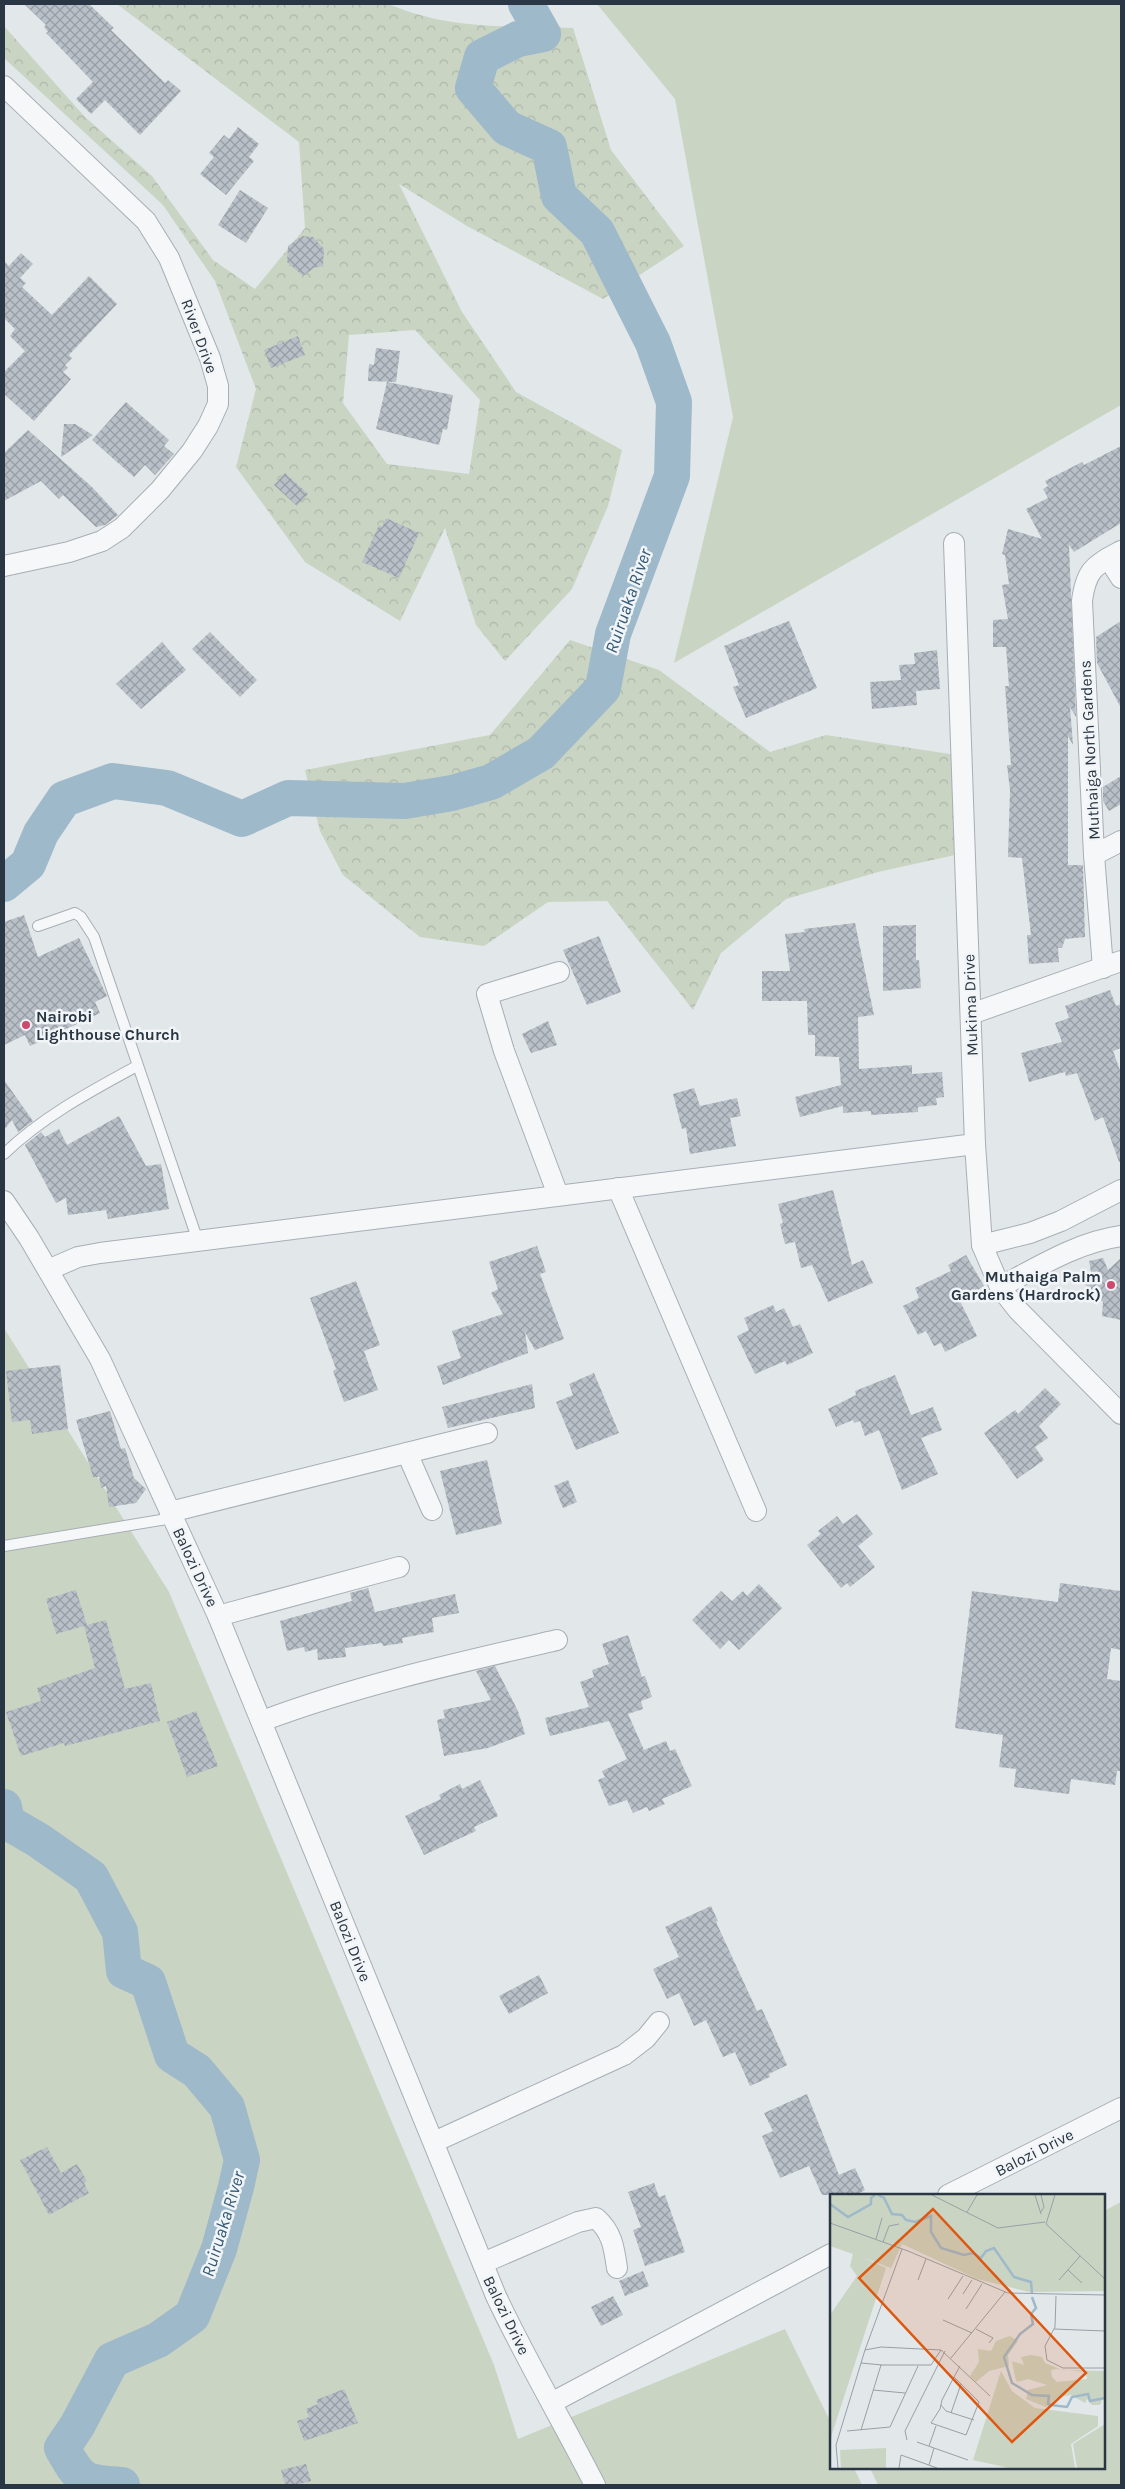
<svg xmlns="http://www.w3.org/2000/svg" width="1125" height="2489" font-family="Karla,sans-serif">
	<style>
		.green { fill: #cad4c3 }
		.forest { fill: url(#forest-crowns); fill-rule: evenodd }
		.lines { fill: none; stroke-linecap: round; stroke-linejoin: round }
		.river { stroke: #9eb9ca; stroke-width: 36 }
		.building { fill: url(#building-cross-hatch) }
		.lane-casing { stroke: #a7aeb5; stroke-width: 12 }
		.street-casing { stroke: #a7aeb5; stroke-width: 22 }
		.lane { stroke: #f5f7f9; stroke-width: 10 }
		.street { stroke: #f5f7f9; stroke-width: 20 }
		.poi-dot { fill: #ce496e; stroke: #f2f5f8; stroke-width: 2 }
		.labels { text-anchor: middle; stroke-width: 5; stroke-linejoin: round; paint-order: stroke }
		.street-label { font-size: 16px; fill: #2a3643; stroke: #f2f5f8 }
		.poi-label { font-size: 16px; font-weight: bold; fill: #2a3643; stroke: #f2f5f8; text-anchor: start }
		.water-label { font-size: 18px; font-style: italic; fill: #345a76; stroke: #f2f5f8 }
		.inset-river { fill: none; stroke: #9eb9ca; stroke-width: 2.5 }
		.inset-road { fill: none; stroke: #98a0a7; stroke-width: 1 }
		.view { fill: #de570f; fill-opacity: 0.15; stroke: #de570f; stroke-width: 2.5 }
		.inset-edge { fill: none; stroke: #2a3643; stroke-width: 2.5 }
	</style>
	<defs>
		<pattern id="forest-crowns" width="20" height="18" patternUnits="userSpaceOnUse" patternTransform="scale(1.25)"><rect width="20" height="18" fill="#cad4c3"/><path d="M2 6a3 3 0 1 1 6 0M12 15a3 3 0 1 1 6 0" fill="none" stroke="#aeb7a9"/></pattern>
		<pattern id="building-cross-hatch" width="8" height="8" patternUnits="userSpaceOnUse" patternTransform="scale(1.25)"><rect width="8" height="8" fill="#b9c0c8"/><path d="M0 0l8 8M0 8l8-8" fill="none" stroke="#979da4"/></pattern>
	</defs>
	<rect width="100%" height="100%" fill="#e2e7ea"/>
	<g class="green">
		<polygon points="597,4 1121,4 1121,405 674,663 733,417 675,99"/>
		<polygon points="4,1328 169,1592 494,2365 518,2439 785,2329 831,2423 831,2468 854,2468 862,2485 4,2485"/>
		<polygon points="1121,2202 1121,2485 878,2485 870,2468 1104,2468 1104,2211"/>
	</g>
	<g class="forest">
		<path d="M117,4H389C447,30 511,26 573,28L611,150L684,246L603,299L467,226L399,184L462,312L516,392L622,450L608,506L572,589L505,661L476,625L445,528L400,621L305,562L236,467L256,389L215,281L163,205L4,58V26L85,117L152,176L213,260L255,289L305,228L299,142ZM415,330L480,400L469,474L387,464L343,403L349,335Z"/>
		<polygon points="570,640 659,670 770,752 826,735 956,755 964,853 878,872 786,899 721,953 693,1010 607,901 548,902 484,946 420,937 343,875 320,831 305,770 490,735"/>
	</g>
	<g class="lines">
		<g class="river">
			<polyline points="4,884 28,864 41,833 64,799 113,781 167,788 242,819 288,798 405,801 452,793 491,782 541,753 603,688 613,634 672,476 674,402 653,343 597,232 559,196 549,147 507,128 473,88 482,57 518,39 543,34 526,4"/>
			<path d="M4,1807L7,1822L38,1840L91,1877L120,1932L124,1971L148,1982L172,2055L197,2071L227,2107L242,2160L236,2187L219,2249L192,2316L158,2340L112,2360L77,2426L62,2448C81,2482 84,2483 122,2485"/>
		</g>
	</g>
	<g class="building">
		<polygon points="24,4 89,4 114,28 111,30 165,83 168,80 181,91 140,135 105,100 91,114 76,99 93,82 46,33 48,32 44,27 46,25"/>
		<polygon points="238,127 259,144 249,157 254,161 226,195 200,174 214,157 209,153 224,135 229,139"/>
		<polygon points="240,190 268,208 246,243 218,225"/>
		<polygon points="302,236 313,237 324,249 323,266 314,268 303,276 287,262 288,246"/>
		<polygon points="21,253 33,264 20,278 26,283 22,287 52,315 89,276 117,304 69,355 72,358 65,365 68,368 63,372 71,379 34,421 4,394 4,372 25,351 10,336 15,329 4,318 4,261 9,266"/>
		<polygon points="298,336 305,355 271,368 264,350"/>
		<polygon points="376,348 400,351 396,382 368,381 369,364 374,365"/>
		<polygon points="387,382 453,395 447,430 443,429 439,445 376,429"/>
		<polygon points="126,402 169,440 164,446 174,454 155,475 145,465 134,477 92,440"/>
		<polygon points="64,424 75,424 93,435 61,457"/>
		<polygon points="28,430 92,487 118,515 105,525 96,527 63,495 59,499 41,481 4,501 4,453"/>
		<polygon points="1121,446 1121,523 1074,552 1069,545 1076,717 1070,707 1073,745 1068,736 1068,865 1083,865 1085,937 1065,939 1062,948 1058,948 1059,962 1029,964 1027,935 1031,935 1022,858 1008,857 1010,790 1007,765 1011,765 1005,686 1009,686 1006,647 993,647 993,620 1008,619 1002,585 1009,584 1005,555 1002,554 1008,529 1042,539 1026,509 1048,498 1043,489 1048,486 1045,481 1082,462 1084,465"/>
		<polygon points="285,473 308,494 297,506 274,485"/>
		<polygon points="386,518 419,533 399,578 362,562 379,525 382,527"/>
		<polygon points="789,621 817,688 746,718 733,687 739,685 724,646"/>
		<polygon points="1121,621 1121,708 1097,663 1096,637"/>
		<polygon points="210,632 257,680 240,697 192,649"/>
		<polygon points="162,642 186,670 141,709 116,684"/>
		<polygon points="937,650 940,689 916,691 917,705 872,709 870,682 901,680 899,665 915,664 914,653"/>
		<polygon points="1121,776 1121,804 1109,811 1103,801 1103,787"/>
		<polygon points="24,915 38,957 79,938 107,996 95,1002 100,1013 30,1046 25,1035 4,1045 4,922"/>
		<polygon points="855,923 874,1015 858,1017 859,1069 912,1065 912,1074 942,1072 944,1097 936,1098 937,1105 918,1107 918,1112 871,1115 871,1111 843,1113 843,1106 800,1117 795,1097 841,1085 839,1057 815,1056 815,1035 808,1035 807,1001 762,1001 762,971 790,971 785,934 805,932 804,929"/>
		<polygon points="916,925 916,960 919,960 921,988 883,991 883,926"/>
		<polygon points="599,936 621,992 587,1005 563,950"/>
		<polygon points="1110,990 1116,1006 1121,1004 1121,1048 1113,1051 1121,1073 1121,1162 1119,1162 1103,1117 1095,1121 1077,1073 1066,1076 1065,1072 1029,1082 1021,1053 1062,1042 1055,1023 1069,1018 1065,1006"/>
		<polygon points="548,1021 557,1045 531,1053 522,1034"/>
		<polygon points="4,1080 33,1121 18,1132 12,1120 4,1130"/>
		<polygon points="694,1088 700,1106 737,1098 741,1116 730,1118 736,1146 690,1154 686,1128 682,1129 673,1094"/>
		<polygon points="119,1116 146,1166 161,1164 169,1209 108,1219 106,1210 68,1215 66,1198 56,1203 25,1145 41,1132 45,1137 59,1129 67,1145"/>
		<polygon points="833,1190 852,1265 863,1260 873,1283 828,1302 812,1265 801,1268 795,1242 785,1244 780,1224 783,1223 778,1204"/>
		<polygon points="537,1246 546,1272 540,1274 564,1339 535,1350 525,1332 528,1353 443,1385 437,1366 461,1358 452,1331 503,1314 491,1293 498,1289 489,1262"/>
		<polygon points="966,1255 984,1286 960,1301 977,1336 945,1352 941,1343 934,1346 926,1331 918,1335 903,1306 919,1298 915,1288 951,1271 948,1265"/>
		<polygon points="1103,1258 1108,1270 1121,1258 1121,1320 1102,1316 1103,1302 1082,1281 1091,1272 1089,1261"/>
		<polygon points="356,1281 380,1345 364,1351 378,1390 344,1402 333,1371 336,1369 310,1298"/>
		<polygon points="773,1305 776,1312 784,1308 793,1327 800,1324 813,1353 787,1365 785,1361 755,1374 737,1336 749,1330 744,1318"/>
		<polygon points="60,1365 68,1429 32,1434 30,1420 12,1422 6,1371"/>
		<polygon points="594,1373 619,1433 576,1450 556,1402 573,1395 569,1384"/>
		<polygon points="895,1375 911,1415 933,1407 942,1430 921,1438 938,1474 902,1490 879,1430 865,1436 860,1421 854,1423 853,1420 836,1427 828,1409 856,1395 855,1391"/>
		<polygon points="532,1384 535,1408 448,1428 442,1407"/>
		<polygon points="1045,1388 1061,1404 1039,1426 1048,1438 1035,1447 1044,1460 1017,1479 984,1433 1015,1410 1018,1414"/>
		<polygon points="110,1411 121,1449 125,1448 134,1478 146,1489 136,1503 109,1507 106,1486 101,1488 99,1477 93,1477 76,1420"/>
		<polygon points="487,1460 502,1524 456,1535 440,1471"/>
		<polygon points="568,1480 577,1502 563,1508 554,1486"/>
		<polygon points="857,1514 873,1534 858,1546 875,1567 850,1587 847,1583 841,1588 807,1545 821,1534 818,1531 837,1516 843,1524"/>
		<polygon points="1060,1583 1121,1591 1121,1650 1111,1648 1107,1679 1121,1681 1121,1771 1117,1771 1115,1785 1071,1779 1069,1794 1014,1787 1016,1769 999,1767 1003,1735 955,1728 972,1591 1058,1602"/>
		<polygon points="759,1584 782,1608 739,1650 729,1640 720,1649 692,1620 721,1591 732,1601 743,1591 747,1596"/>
		<polygon points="368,1588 375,1612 455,1594 459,1613 432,1618 434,1632 402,1638 403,1643 383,1646 382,1643 345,1648 346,1657 318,1660 317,1649 305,1652 304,1647 287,1651 280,1621 352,1601 350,1593"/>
		<polygon points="76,1590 87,1625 106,1620 125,1689 151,1683 160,1721 65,1746 64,1743 21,1756 6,1712 41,1701 37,1688 95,1668 84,1626 56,1634 46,1599"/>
		<polygon points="628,1635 642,1677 645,1676 652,1697 641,1701 643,1709 628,1714 644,1750 666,1741 670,1751 675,1749 692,1786 662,1799 665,1804 649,1811 647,1807 633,1813 627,1800 609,1806 598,1780 605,1777 602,1771 627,1759 609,1721 550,1736 545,1718 589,1707 580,1682 594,1677 592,1670 609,1664 602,1644"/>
		<polygon points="495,1666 518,1711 525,1734 488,1748 444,1756 437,1720 445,1718 443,1710 491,1700 476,1671"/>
		<polygon points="196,1711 218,1766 187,1777 167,1722"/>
		<polygon points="480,1780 498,1816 474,1827 476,1831 424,1855 405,1816 441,1799 439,1795 460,1784 462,1789"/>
		<polygon points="711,1906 718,1921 716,1922 757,2011 762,2009 787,2065 769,2074 770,2077 750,2086 735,2052 723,2057 706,2020 694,2026 679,1993 667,1999 653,1969 679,1957 665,1927"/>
		<polygon points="539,1975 548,1993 509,2014 499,1996"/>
		<polygon points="807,2094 839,2175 855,2168 865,2190 856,2195 822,2195 809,2166 780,2178 762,2136 773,2131 764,2113"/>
		<polygon points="47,2147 61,2173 77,2164 87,2181 84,2183 89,2193 49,2215 20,2160"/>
		<polygon points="654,2183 659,2197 665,2195 685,2252 645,2266 633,2230 641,2227 628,2192"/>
		<polygon points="643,2271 649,2286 625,2296 619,2281"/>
		<polygon points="613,2296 623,2315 601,2326 591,2307"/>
		<polygon points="344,2389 358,2423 304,2441 297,2421 309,2417 306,2409 318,2404 316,2400"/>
		<polygon points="306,2464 311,2481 296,2485 285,2485 281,2470"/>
	</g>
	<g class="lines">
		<defs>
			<g id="lane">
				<polyline points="38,926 75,913 81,917 94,937 198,1241"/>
				<path d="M4,1154C42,1117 91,1091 137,1066"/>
				<polyline points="4,1546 173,1518"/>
			</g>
			<g id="street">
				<polyline points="4,86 146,221 169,258 210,358 218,386 218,404 208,426 192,451 160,490 122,528 102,541 69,552 4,566"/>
				<polyline points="954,543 975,1144 982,1245 1000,1287 1018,1310 1121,1414"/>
				<polyline points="1108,558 1121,578"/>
				<polyline points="1094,855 1121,841"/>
				<path d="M1103,968L1094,855L1082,601C1086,569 1095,565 1121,551"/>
				<polyline points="971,1014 1121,961"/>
				<polyline points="618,1188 756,1511"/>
				<polyline points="558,1195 504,1051 487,994 559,972"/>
				<path d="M4,1201L29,1238L100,1359L218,1616L496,2296C526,2360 563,2422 595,2485"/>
				<polyline points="982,1245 1030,1233 1061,1221 1121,1190"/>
				<polyline points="48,1270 78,1257 100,1253 975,1144"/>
				<path d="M1000,1287C1038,1267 1078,1242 1121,1236"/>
				<polyline points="407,1453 432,1510"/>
				<polyline points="170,1512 487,1433"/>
				<polyline points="218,1616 399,1567"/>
				<path d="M262,1721C358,1685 457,1663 557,1640"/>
				<polyline points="434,2142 624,2055 646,2038 659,2022"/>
				<polyline points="948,2195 1121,2108"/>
				<path d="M483,2263L578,2222L596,2218C612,2232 614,2247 617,2268"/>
				<polyline points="553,2402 831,2254"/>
			</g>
		</defs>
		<use href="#lane" class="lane-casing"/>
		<use href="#street" class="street-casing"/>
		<use href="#lane" class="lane"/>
		<use href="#street" class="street"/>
	</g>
	<g class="poi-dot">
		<circle cx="26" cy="1025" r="5"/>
		<circle cx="1111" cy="1285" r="5"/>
	</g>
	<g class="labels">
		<g class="street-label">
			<text transform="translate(200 336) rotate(70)" y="6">River Drive</text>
			<text transform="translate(1089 750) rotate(-93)" y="6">Muthaiga North Gardens</text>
			<text transform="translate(970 1005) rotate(-92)" y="6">Mukima Drive</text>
			<text transform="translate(196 1567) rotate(65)" y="6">Balozi Drive</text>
			<text transform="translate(351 1941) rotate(68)" y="6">Balozi Drive</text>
			<text transform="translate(1034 2152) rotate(-27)" y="6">Balozi Drive</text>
			<text transform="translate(507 2315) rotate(64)" y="6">Balozi Drive</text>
		</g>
		<g class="poi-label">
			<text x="36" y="1022">Nairobi<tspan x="36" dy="18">Lighthouse Church</tspan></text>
			<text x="1101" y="1282" text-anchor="end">Muthaiga Palm<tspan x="1101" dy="18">Gardens (Hardrock)</tspan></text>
		</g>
		<g class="water-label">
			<text transform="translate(628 601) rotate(-71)" y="6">Ruiruaka River</text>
			<text transform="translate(223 2224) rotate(-73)" y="6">Ruiruaka River</text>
		</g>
	</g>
	<g transform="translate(830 2194)">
		<rect width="275" height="275" fill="#e2e7ea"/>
		<path d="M0,1H275V97L199,98L147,85L72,50L61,74L34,64L56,74L0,246V121L27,82L20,72L23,60L0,52ZM171,177L182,197L205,214L268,222V232L241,250L245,274H179L143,266ZM56,254V274H11L10,256Z" fill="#cad4c3"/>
		<path d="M180,142L188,147L178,161L179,172L159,177L146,188L140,182L149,168L148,155L161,157L166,147ZM201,161L212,163L215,169L232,176L275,177V199L270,211H262L257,205L255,209L241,201L228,203L216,213L196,205L198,196L217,191L198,185L187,188L185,183L182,167L194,171L191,163ZM226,175L256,178L257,185L227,188L222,183L221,176ZM275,230V274H247L243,250Z" fill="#cad4c3" fill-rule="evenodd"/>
		<path class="inset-river" d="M48,1L54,4L62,20L72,21L76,26L85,28L101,22V38L111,54L134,61L143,59L151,64L156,57L164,54L184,83L201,88L202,100M0,10L18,23L41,10V4L45,1M202,103L206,114L201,120L203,130L190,140L174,163L182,189L202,201L219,202L218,210L221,211L237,213L242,203L258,200L260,207L275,204"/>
		<path class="inset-road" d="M102,1L168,34L215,28M205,1L211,20M211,1L214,13L211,18M225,1L216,30L275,85M137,18L147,1M0,29L78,57L178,99L275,101M46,45L52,24M53,48L59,32L69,30M238,76L252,89M88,86L96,65M229,86L250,62M133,100L142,86M226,102L225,133L215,152L217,166L233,174H275M118,105L133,82M136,115L152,90M113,126L142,139M146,135L163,144L159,149M224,135L275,137M35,156L51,153L111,156L160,202M121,164L175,98M31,169L52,171M124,183L149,208L136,241L101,229L110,215L112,206L124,183L130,172M43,196L75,199M111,211L116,217L144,226M121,219L131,190M31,236L51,171H101L111,156M17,237L60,233L88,172M77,246L75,237L115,157M87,248L138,266M99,252L106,232M99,271L104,254M8,274L6,251L35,156L72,55M69,274L71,261L107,274"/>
		<path class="view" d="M103,15L256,179L182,248L29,84Z"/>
		<rect width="275" height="275" class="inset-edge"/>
	</g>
	<rect width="1125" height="2489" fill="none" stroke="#2a3643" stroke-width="10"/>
</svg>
